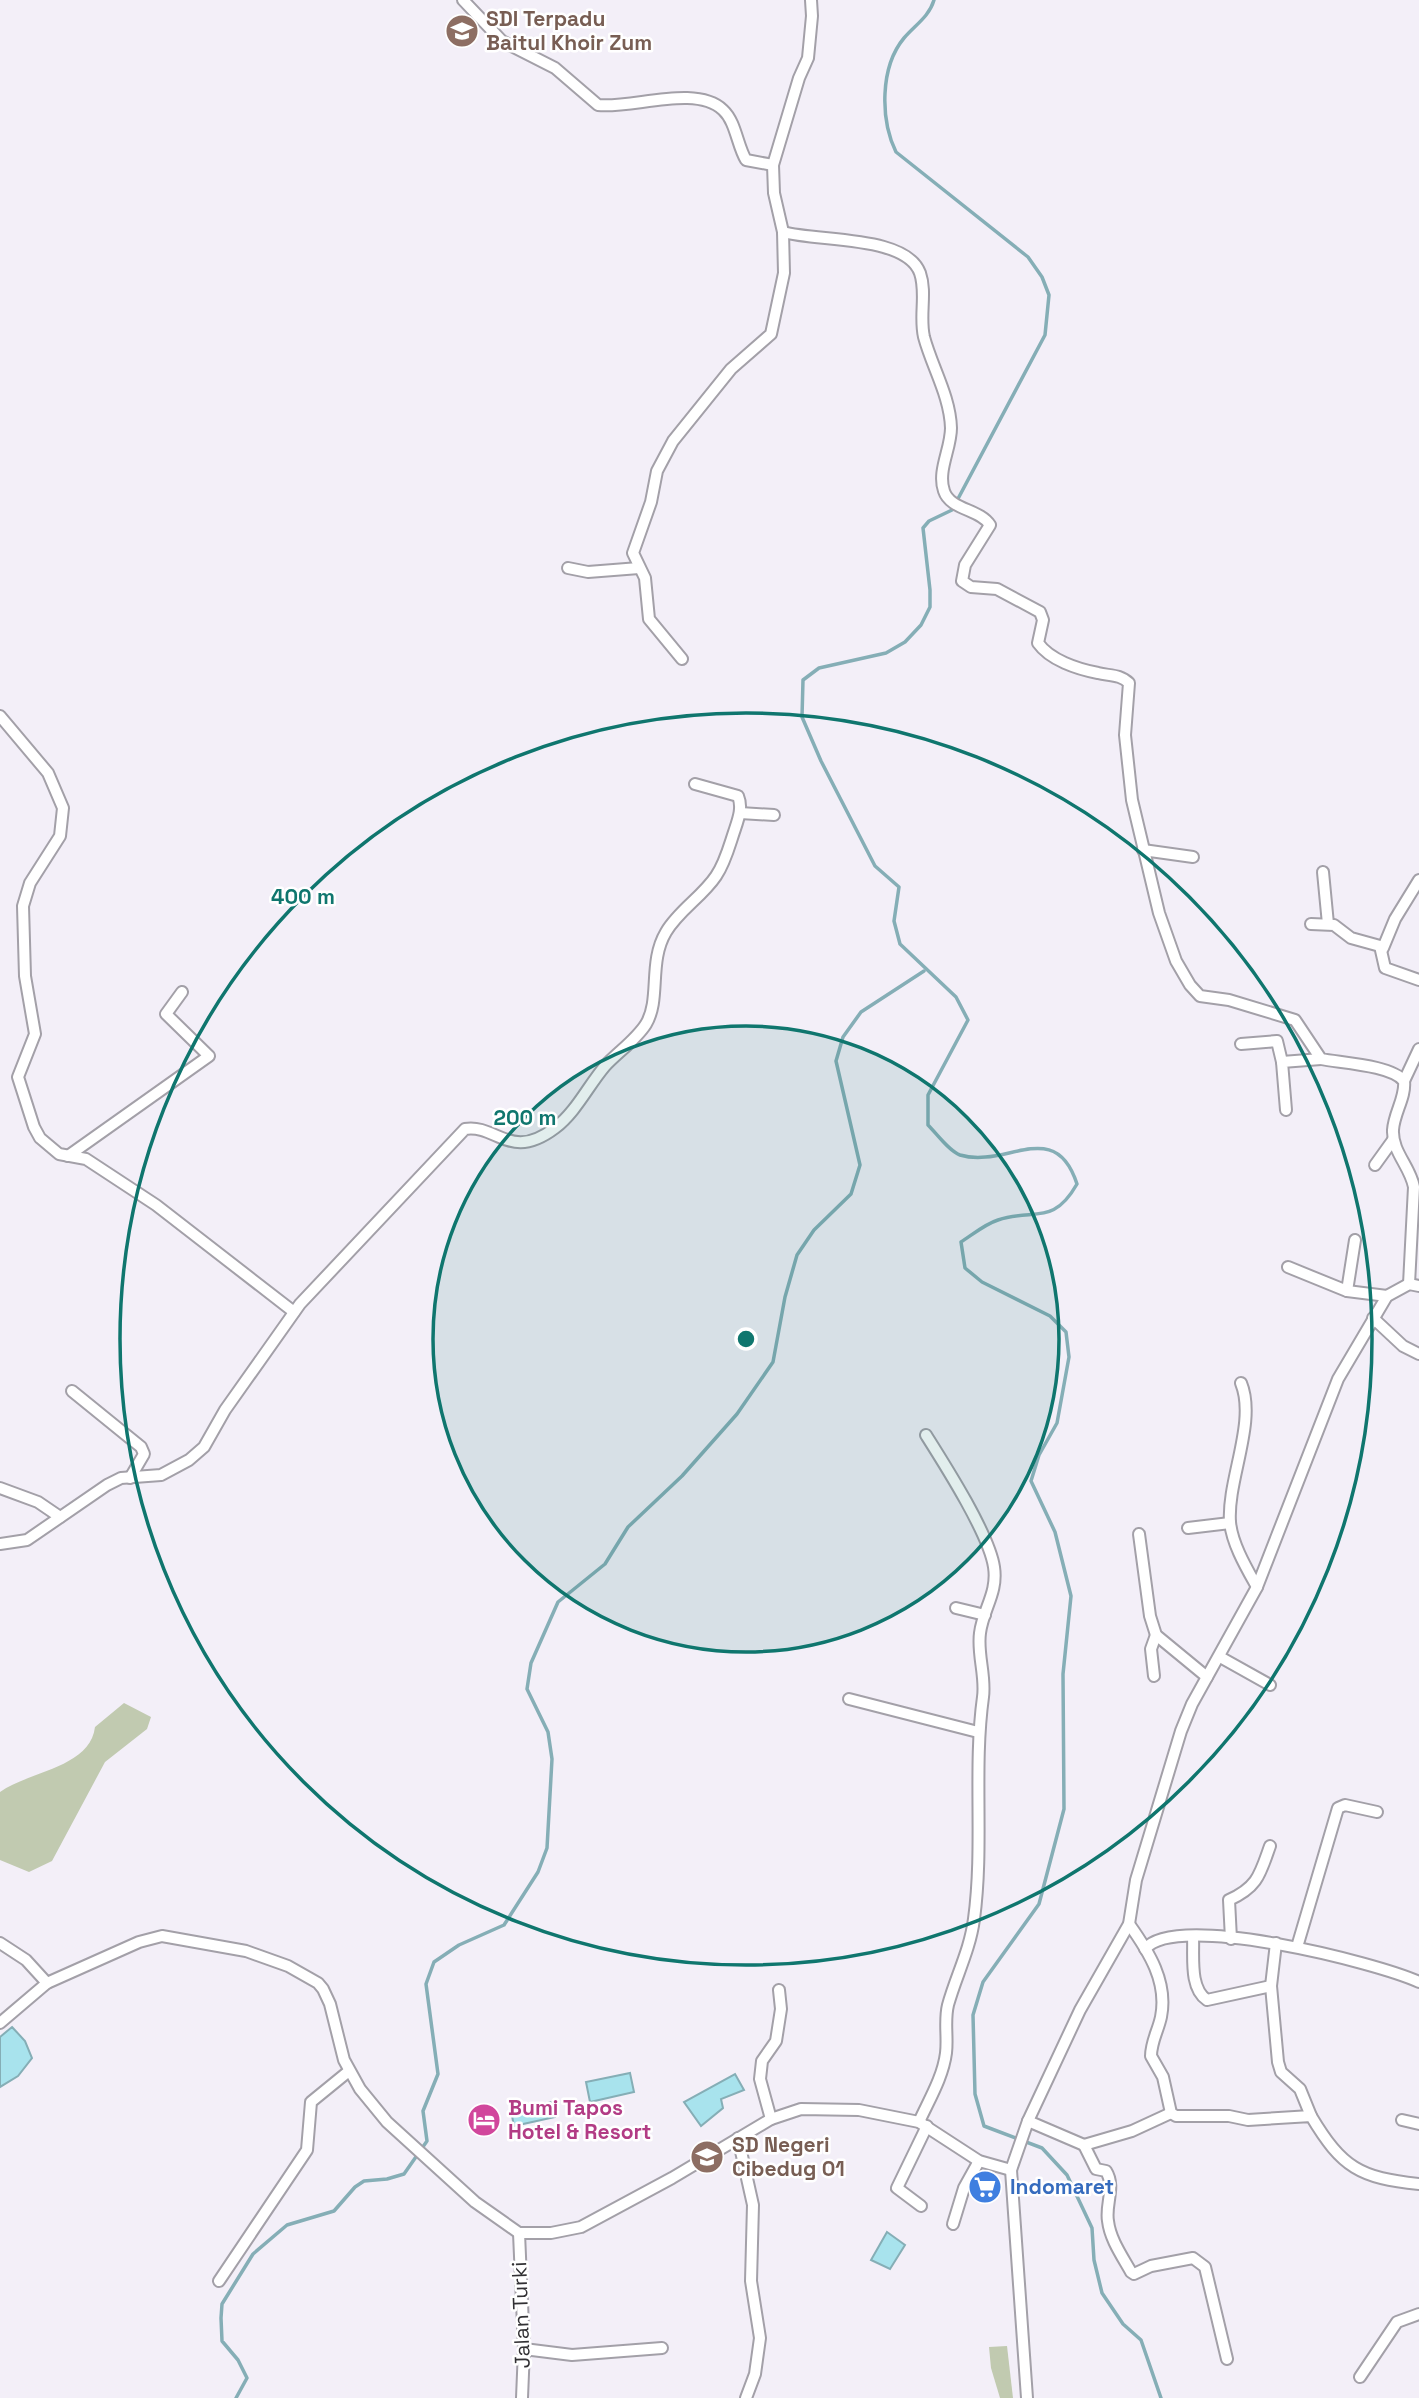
<svg xmlns="http://www.w3.org/2000/svg" width="1419" height="2398" font-family="'Space Grotesk',sans-serif">
	<style>
		.green { fill: #c1cab0 }
		.water { fill: #a8e3ed; stroke: #85aeb6; stroke-width: 2 }
		.lines { fill: none; stroke-linecap: round; stroke-linejoin: round }
		.stream { stroke: #85aeb6; stroke-width: 3.5 }
		.street-casing { stroke: #a3a0a8; stroke-width: 14 }
		.street { stroke: #fff; stroke-width: 10 }
		.ring { fill: none; stroke: #0f766e; stroke-width: 3.5 }
		.labels { text-anchor: middle; stroke-width: 5; stroke-linejoin: round; paint-order: stroke }
		.education-label { font-size: 21px; font-weight: bold; fill: #785e54; stroke: #fff; text-anchor: start }
		.hotel-label { font-size: 21px; font-weight: bold; fill: #b23c85; stroke: #fff; text-anchor: start }
		.shop-label { font-size: 21px; font-weight: bold; fill: #366cbe; stroke: #fff; text-anchor: start }
		.street-label { font-size: 21px; fill: #323134; stroke: #fff }
		.centre { fill: #0f766e; stroke: #fff; stroke-width: 3.5 }
		.ring-label { font-size: 21px; text-anchor: middle; font-weight: bold; fill: #0f766e; stroke: #fff; stroke-width: 5; stroke-linejoin: round; paint-order: stroke }
	</style>
	<rect width="100%" height="100%" fill="#f3eff8"/>
	<g class="green">
		<path d="M124,1703L151,1717L147,1729L105,1762L52,1861L29,1872L0,1860V1792C29,1771 90,1768 95,1727Z"/>
		<polygon points="1007,2346 1013,2398 1000,2398 991,2368 989,2347"/>
	</g>
	<g class="water">
		<polygon points="12,2027 25,2041 32,2058 18,2076 0,2087 0,2037"/>
		<polygon points="630,2073 634,2092 590,2102 586,2082"/>
		<polygon points="735,2074 744,2090 721,2099 723,2108 701,2126 684,2102"/>
		<polygon points="552,2102 555,2117 514,2126 511,2111"/>
		<polygon points="887,2232 905,2245 890,2269 871,2260"/>
	</g>
	<g class="lines">
		<g class="stream">
			<path d="M934,0C929,17 915,25 904,38C880,67 880,119 896,152L1028,257L1042,277L1049,295L1045,335L952,510L929,521L923,528L930,590V607L921,625L905,642L886,653L819,668L803,680L802,717L821,761L875,866L899,887L894,921L900,944L956,997L968,1020L928,1095V1125C937,1134 949,1151 960,1155C1006,1169 1055,1116 1077,1184C1053,1226 1035,1208 998,1220C985,1224 972,1235 961,1242L965,1268L982,1282L1050,1316L1066,1332L1069,1357L1057,1423L1039,1455L1031,1481L1055,1532L1071,1596L1063,1674L1064,1809L1039,1904L983,1982L973,2015L975,2094L984,2126L1042,2148L1067,2175L1092,2228L1094,2260L1102,2293L1123,2324L1141,2340L1161,2398"/>
			<polyline points="236,2398 247,2378 238,2360 222,2341 221,2318 222,2304 253,2254 287,2225 334,2211 355,2187 364,2181 387,2179 404,2174 427,2141 423,2111 438,2074 426,1984 434,1962 459,1945 504,1925 538,1872 547,1848 552,1759 548,1732 527,1689 531,1663 558,1602 605,1564 628,1527 682,1476 737,1414 773,1362 785,1297 797,1255 814,1230 851,1194 860,1165 836,1061 843,1037 861,1012 924,971"/>
		</g>
		<defs>
			<g id="street">
				<path d="M463,0L502,41L555,68L598,105C632,109 696,84 723,110C736,122 737,145 746,160L773,165"/>
				<path d="M783,232C819,242 906,235 920,273C927,293 919,316 924,337C932,367 950,396 951,428C951,449 937,471 944,491C950,510 980,509 990,525L965,565L962,581L971,587L997,589L1040,612L1043,620L1038,643C1050,660 1077,669 1098,673C1109,676 1120,674 1129,683L1125,735L1132,800L1159,913L1176,961L1190,985L1200,996L1229,1000L1295,1020L1321,1059C1341,1063 1391,1065 1404,1081C1406,1097 1394,1113 1393,1130C1392,1152 1410,1166 1414,1187L1409,1284"/>
				<polyline points="568,568 588,572 639,568"/>
				<polyline points="682,659 649,619 645,578 633,553 651,502 657,471 673,441 731,369 771,334 784,273 783,232 774,193 773,165 799,78 808,58 812,16 811,0"/>
				<polyline points="0,716 48,773 63,808 60,836 30,883 23,906 25,976 35,1034 18,1077 34,1127 40,1138 59,1154 86,1159 156,1205 294,1312"/>
				<polyline points="740,813 774,815"/>
				<polyline points="1143,850 1193,857"/>
				<polyline points="1323,872 1328,924"/>
				<polyline points="1311,924 1334,925 1351,938 1380,946 1385,968 1419,980"/>
				<polyline points="1383,948 1395,919 1419,880"/>
				<polyline points="1241,1044 1277,1041 1282,1062"/>
				<polyline points="1404,1081 1419,1049"/>
				<polyline points="1286,1110 1282,1062 1321,1059"/>
				<polyline points="68,1156 209,1056 166,1014 182,992"/>
				<polyline points="1375,1165 1393,1140"/>
				<polyline points="1288,1267 1347,1291 1387,1296"/>
				<polyline points="1347,1291 1355,1240"/>
				<polyline points="1373,1318 1403,1346 1419,1354"/>
				<path d="M1241,1383C1257,1422 1227,1480 1230,1522C1232,1544 1247,1569 1257,1587"/>
				<polyline points="72,1391 141,1447 144,1454 130,1478"/>
				<polyline points="0,1488 38,1502 60,1517"/>
				<polyline points="1188,1528 1230,1523"/>
				<polyline points="1139,1534 1150,1616 1156,1635 1207,1677"/>
				<path d="M0,1544L27,1540L107,1485L121,1478L161,1475L189,1460L204,1447L225,1410L300,1304L465,1129C497,1124 510,1162 555,1128C576,1112 588,1086 605,1066C618,1052 636,1040 646,1024C661,999 648,962 666,932C679,910 702,897 716,876C725,863 729,847 734,832C738,820 743,808 738,796L695,784"/>
				<polyline points="956,1608 985,1615"/>
				<polyline points="1220,1657 1270,1685"/>
				<polyline points="1154,1676 1151,1649 1156,1635"/>
				<polyline points="849,1699 978,1732"/>
				<path d="M1129,1924C1149,1952 1168,1982 1161,2017C1158,2031 1151,2042 1151,2056L1163,2077L1171,2113L1176,2116H1229L1248,2120L1311,2116C1342,2168 1360,2178 1419,2184"/>
				<path d="M1193,1936C1194,1956 1189,1988 1207,2000L1271,1986"/>
				<path d="M1231,1939L1229,1900C1258,1887 1260,1874 1270,1846"/>
				<polyline points="0,1943 26,1960 47,1983"/>
				<polyline points="1276,1943 1271,1986 1278,2062 1281,2072 1300,2089 1311,2116"/>
				<polyline points="1297,1947 1338,1808 1345,1805 1377,1812"/>
				<path d="M1145,1949C1175,1911 1378,1963 1419,1982"/>
				<polyline points="0,2023 47,1983 139,1942 162,1936 246,1951 288,1966 318,1983 323,1989 330,2004 344,2060 360,2089 387,2122 475,2202 519,2233 551,2233 581,2227 672,2178 771,2119 801,2109 859,2110 919,2122 979,2161 1011,2170 1028,2121 1080,2010 1129,1924 1136,1880 1181,1731 1192,1704 1257,1587 1338,1379 1387,1296 1409,1284 1419,1286"/>
				<polyline points="771,2119 760,2079 762,2061 776,2041 781,2009 779,1990"/>
				<polyline points="1402,2120 1419,2124"/>
				<polyline points="1028,2121 1084,2145 1132,2131 1171,2113"/>
				<path d="M919,2122C929,2100 943,2077 946,2053C948,2037 944,2021 948,2005C956,1976 970,1950 974,1919C984,1845 973,1770 983,1697C986,1676 977,1654 980,1633C983,1609 998,1593 994,1567C989,1534 945,1465 926,1435"/>
				<polyline points="738,2138 753,2205 751,2281 760,2338 755,2374 746,2398"/>
				<path d="M1084,2145L1096,2169L1106,2171C1116,2187 1105,2204 1108,2221C1110,2239 1122,2256 1131,2272L1134,2274L1151,2266L1193,2258L1205,2267L1227,2359"/>
				<polyline points="1011,2170 1027,2398"/>
				<polyline points="921,2206 897,2188 927,2126"/>
				<polyline points="953,2224 964,2188 979,2161"/>
				<polyline points="519,2233 524,2349 522,2398"/>
				<polyline points="219,2281 307,2150 311,2102 349,2071"/>
				<polyline points="524,2349 572,2355 662,2348"/>
				<polyline points="1360,2377 1397,2322 1419,2314"/>
			</g>
		</defs>
		<use href="#street" class="street-casing"/>
		<use href="#street" class="street"/>
	</g>
	<circle cx="746" cy="1339" r="313" fill="#0f766e" fill-opacity=".12"/>
	<g class="ring">
		<circle cx="746" cy="1339" r="313"/>
		<circle cx="746" cy="1339" r="626"/>
	</g>
	<defs>
		<symbol id="school-disc" viewBox="-11 -11 22 22"><circle r="9.5" fill="#8d6e63" stroke="#fff"/><path d="M0-5L7-2L0 1L-7-2ZM-4 1L0 2.5L4 1V4Q0 6-4 4Z" fill="#fff"/></symbol>
		<symbol id="hotel-disc" viewBox="-11 -11 22 22"><circle r="9.5" fill="#d1479c" stroke="#fff"/><path d="M-6-4.5h1.5V1H6V5H4.5V3h-9V5H-6ZM-4 0a1.8 1.8 0 1 1 3.6 0ZM.5 0V-2.5h3Q6-2.5 6 0Z" fill="#fff"/></symbol>
		<symbol id="supermarket-disc" viewBox="-11 -11 22 22"><circle r="9.5" fill="#3f7fe0" stroke="#fff"/><path d="M-6-5.5h2.5l.6 2H6L4.5 2H-2.5L-4.4-4H-6ZM-1.5 3.2a1.3 1.3 0 1 0 .1 0ZM3 3.2a1.3 1.3 0 1 0 .1 0Z" fill="#fff"/></symbol>
	</defs>
	<g fill-rule="evenodd">
		<use href="#school-disc" x="443" y="12" width="38" height="38"/>
		<use href="#hotel-disc" x="465" y="2101" width="38" height="38"/>
		<use href="#school-disc" x="688" y="2138" width="38" height="38"/>
		<use href="#supermarket-disc" x="966" y="2168" width="38" height="38"/>
	</g>
	<g class="labels">
		<g class="education-label">
			<text x="486" y="26">SDI Terpadu<tspan x="486" dy="24">Baitul Khoir Zum</tspan></text>
			<text x="732" y="2152">SD Negeri<tspan x="732" dy="24">Cibedug 01</tspan></text>
		</g>
		<g class="hotel-label">
			<text x="508" y="2115">Bumi Tapos<tspan x="508" dy="24">Hotel &amp; Resort</tspan></text>
		</g>
		<g class="shop-label">
			<text x="1010" y="2194">Indomaret</text>
		</g>
		<g class="street-label">
			<text transform="translate(521 2315) rotate(-92)" y="7">Jalan Turki</text>
		</g>
	</g>
	<circle cx="746" cy="1339" r="10" class="centre"/>
	<g class="ring-label">
		<text x="303" y="904">400 m</text>
		<text x="525" y="1125">200 m</text>
	</g>
</svg>
